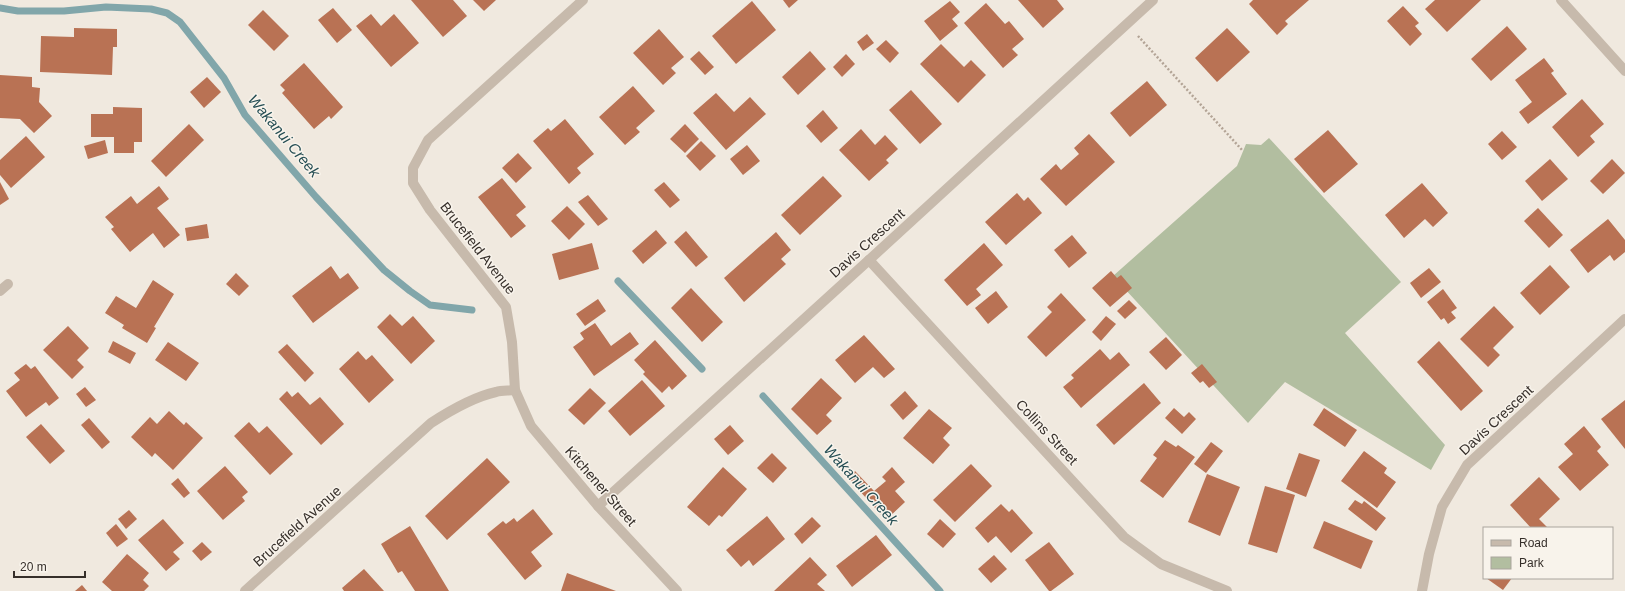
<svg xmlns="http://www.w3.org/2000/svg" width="1625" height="591" font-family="Arial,sans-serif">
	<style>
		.green { fill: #b2bea0 }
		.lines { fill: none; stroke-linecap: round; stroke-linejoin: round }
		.stream { stroke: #81a6aa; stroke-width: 7 }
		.building { fill: #b97254 }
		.path { stroke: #b3a496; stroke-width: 2.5; stroke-dasharray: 2 2; stroke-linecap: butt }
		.street { stroke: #c7baac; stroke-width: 10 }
		.labels { text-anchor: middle; stroke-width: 3; stroke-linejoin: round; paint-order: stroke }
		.street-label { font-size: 14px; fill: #362f2a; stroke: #f8f3eb }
		.water-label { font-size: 15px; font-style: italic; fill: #244d53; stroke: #f8f3eb }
	</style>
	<rect width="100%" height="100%" fill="#f0e9df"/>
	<polygon class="green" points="1269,138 1401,282 1345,333 1445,445 1431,470 1285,382 1248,423 1113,276 1237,166 1246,144 1261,145"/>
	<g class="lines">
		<g class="stream">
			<polyline points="0,8 18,11 64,11 106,7 151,9 167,13 180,22 224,78 245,115 316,197 384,270 410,291 430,305 472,310"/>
			<polyline points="618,281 702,369"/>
			<polyline points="763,396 940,591"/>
		</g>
	</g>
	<g class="building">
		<polygon points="411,0 453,0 467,16 443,37"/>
		<polygon points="473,0 496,0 484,11"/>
		<polygon points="783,0 798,0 789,8"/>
		<polygon points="1018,0 1057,0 1064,9 1043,28"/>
		<polygon points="1253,0 1309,0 1285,21 1288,24 1277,35 1249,4"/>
		<polygon points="1435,0 1481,0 1447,32 1425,9"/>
		<polygon points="752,1 776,30 736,64 712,36"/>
		<polygon points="950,1 960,12 952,19 958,26 940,41 924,21"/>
		<polygon points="986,3 1005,24 1009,21 1024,39 1012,49 1018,55 1003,68 964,23"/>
		<polygon points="1403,6 1419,23 1415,26 1422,34 1410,46 1387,21"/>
		<polygon points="333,8 352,30 337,43 318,20"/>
		<polygon points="263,10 289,36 274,51 248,25"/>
		<polygon points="371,14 381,26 394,14 419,43 391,67 356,26"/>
		<polygon points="1507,26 1527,49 1491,81 1471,59"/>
		<polygon points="74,28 117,29 117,47 113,47 112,75 40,72 41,36 74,37"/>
		<polygon points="1227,28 1250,52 1217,82 1195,58"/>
		<polygon points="659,29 684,57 671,68 676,73 663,85 633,53"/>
		<polygon points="867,34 874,43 863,51 857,42"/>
		<polygon points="886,40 899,53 890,63 876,49"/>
		<polygon points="941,44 964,67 971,60 986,75 958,103 920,64"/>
		<polygon points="699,51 714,67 705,75 690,59"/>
		<polygon points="810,51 826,69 798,95 782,77"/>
		<polygon points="846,54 855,64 842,77 833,67"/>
		<polygon points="1544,58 1554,71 1551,73 1567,94 1528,124 1519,112 1532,102 1515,80"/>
		<polygon points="304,63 343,107 331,119 329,116 314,129 282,93 285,90 280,85"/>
		<polygon points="0,75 32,77 32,87 40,88 39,102 52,116 34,133 20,119 0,118"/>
		<polygon points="207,77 221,92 204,108 190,92"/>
		<polygon points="1147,81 1167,105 1130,137 1110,113"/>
		<polygon points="633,86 655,111 636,128 640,132 625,145 599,117"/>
		<polygon points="911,90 942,124 920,144 889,110"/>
		<polygon points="716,93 734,112 750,97 766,114 726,150 693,113"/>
		<polygon points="1582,99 1604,124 1590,136 1595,142 1578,157 1552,127"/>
		<polygon points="113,107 142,108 142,142 134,142 134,153 114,153 114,137 91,137 91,114 113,114"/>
		<polygon points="823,110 838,128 821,143 806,126"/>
		<polygon points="565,119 594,154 577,168 581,173 569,184 533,141 548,128 551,131"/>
		<polygon points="189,124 204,140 166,177 151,161"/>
		<polygon points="685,124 699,139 685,153 670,139"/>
		<polygon points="861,129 875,145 885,135 898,149 886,160 889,163 869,181 839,150"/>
		<polygon points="1328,130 1358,164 1324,193 1294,159"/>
		<polygon points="1502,131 1517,147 1502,160 1488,144"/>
		<polygon points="1089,134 1115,162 1066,206 1040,179 1056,164 1061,170 1079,154 1074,148"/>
		<polygon points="26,136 45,157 11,188 0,175 0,160"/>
		<polygon points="105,140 108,153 88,159 84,146"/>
		<polygon points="701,141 716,156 700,171 686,156"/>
		<polygon points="747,145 760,161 743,175 730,159"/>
		<polygon points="518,153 532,168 516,183 502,168"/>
		<polygon points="1550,159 1568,179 1542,201 1525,181"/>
		<polygon points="1612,159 1625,173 1603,194 1590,181"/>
		<polygon points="823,176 842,196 800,235 781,215"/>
		<polygon points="502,178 526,207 516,215 526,226 511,238 478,197"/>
		<polygon points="0,182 9,199 0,205"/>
		<polygon points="664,182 680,200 670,208 654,190"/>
		<polygon points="1422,183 1448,213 1433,227 1425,219 1404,238 1385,215"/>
		<polygon points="159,186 169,199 157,208 180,235 164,248 153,233 130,252 111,229 114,227 105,217 131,196 137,204"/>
		<polygon points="1017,193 1024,201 1028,197 1042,213 1006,245 985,222"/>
		<polygon points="588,195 608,219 598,226 578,202"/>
		<polygon points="567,206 585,224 569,240 551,221"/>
		<polygon points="1538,208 1563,235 1549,248 1524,221"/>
		<polygon points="1608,219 1625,240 1625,252 1614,261 1610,255 1588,273 1570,250"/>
		<polygon points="207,224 209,238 187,241 185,228"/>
		<polygon points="656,230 667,243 643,264 632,251"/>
		<polygon points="686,231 708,257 696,267 674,242"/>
		<polygon points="776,232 791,250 781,259 786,264 744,302 724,278"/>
		<polygon points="1072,235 1087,253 1069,268 1054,250"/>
		<polygon points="592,243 599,269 559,280 552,254"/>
		<polygon points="984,243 1003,265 976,289 981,295 967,306 944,280"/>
		<polygon points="1550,265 1570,287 1540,315 1520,293"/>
		<polygon points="331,266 340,279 348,273 359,288 313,323 292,296"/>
		<polygon points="1429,268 1441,282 1421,298 1410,283"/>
		<polygon points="1111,271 1117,278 1121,275 1132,288 1110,307 1092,288"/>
		<polygon points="236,273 249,286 239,296 226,284"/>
		<polygon points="153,280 174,294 154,327 156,328 147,343 122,328 124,325 105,313 116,296 136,308"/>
		<polygon points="691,288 723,322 702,342 671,308"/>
		<polygon points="1443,289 1457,308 1451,312 1456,318 1448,324 1444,318 1441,320 1427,302"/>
		<polygon points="996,291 1008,307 988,324 975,308"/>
		<polygon points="1061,293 1086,320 1046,357 1027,337 1052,312 1047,307"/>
		<polygon points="598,299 606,311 585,326 576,314"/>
		<polygon points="1129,300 1137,308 1125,319 1117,311"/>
		<polygon points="1494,306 1514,327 1493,348 1500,355 1488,367 1460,339"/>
		<polygon points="390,314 402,326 413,316 435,341 411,364 377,327"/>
		<polygon points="1106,316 1116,324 1101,341 1092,332"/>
		<polygon points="595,323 611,346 630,332 639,344 594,376 573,347 584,339 580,333"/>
		<polygon points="68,326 89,348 77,360 84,367 72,379 43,350"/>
		<polygon points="864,335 895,369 884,378 873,367 855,383 835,360"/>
		<polygon points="1166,337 1182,355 1166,370 1149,352"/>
		<polygon points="655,340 687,376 672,390 669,386 662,393 643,374 645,372 634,360"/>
		<polygon points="113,341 136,353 130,364 108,352"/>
		<polygon points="1439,341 1483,391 1461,411 1417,362"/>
		<polygon points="168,342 199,363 186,381 155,360"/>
		<polygon points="287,344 314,373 305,382 278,352"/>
		<polygon points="1100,349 1110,360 1119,352 1130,365 1081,408 1063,387 1074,378 1071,375"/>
		<polygon points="358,351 366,360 372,355 394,380 369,403 339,369"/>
		<polygon points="26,364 31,369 35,366 59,398 49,406 46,402 26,417 6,391 20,380 14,373"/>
		<polygon points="1202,364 1217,382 1209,388 1203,381 1200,383 1191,373"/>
		<polygon points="821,378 842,398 826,415 832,421 817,435 791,409"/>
		<polygon points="642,380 665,406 630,436 608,411"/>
		<polygon points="1144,383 1161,403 1114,445 1096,425"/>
		<polygon points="85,387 96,400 86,407 76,394"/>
		<polygon points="590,388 606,403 584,425 568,410"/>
		<polygon points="287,391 292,397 298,392 310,405 320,397 344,424 321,445 279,399"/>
		<polygon points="905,391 918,406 903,420 890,405"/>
		<polygon points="1625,400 1625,449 1601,419"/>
		<polygon points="1174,408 1184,417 1189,412 1196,419 1182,434 1165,418"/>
		<polygon points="1324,408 1357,430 1345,447 1313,425"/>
		<polygon points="929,409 952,428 943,438 950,445 933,464 903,438"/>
		<polygon points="169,411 184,425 186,422 203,438 173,470 155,453 152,457 131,437 150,417 157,424"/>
		<polygon points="89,418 110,442 102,449 81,425"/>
		<polygon points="249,422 259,433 267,426 293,454 270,475 234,436"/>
		<polygon points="41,424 65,451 50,464 26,437"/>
		<polygon points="730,425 744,441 728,455 714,439"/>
		<polygon points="1584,426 1601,447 1597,451 1609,465 1580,491 1558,467 1573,454 1564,444"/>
		<polygon points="1165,440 1176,447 1178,445 1195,457 1163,498 1140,481 1157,458 1153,455"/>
		<polygon points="1211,442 1223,451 1206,473 1194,464"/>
		<polygon points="1364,451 1387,468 1384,473 1396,482 1377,508 1341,481"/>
		<polygon points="772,453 787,468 773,483 757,468"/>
		<polygon points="1299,453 1320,460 1306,497 1286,489"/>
		<polygon points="487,458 510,482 447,540 425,516"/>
		<polygon points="971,464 992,486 955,522 933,500"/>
		<polygon points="225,466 248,492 242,497 245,501 223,520 197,491"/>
		<polygon points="723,467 747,489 722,517 719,515 709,526 687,507"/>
		<polygon points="892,467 905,482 895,491 905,502 886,520 848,478 855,471 874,491 886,481 882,477"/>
		<polygon points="1207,474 1240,487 1220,536 1188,522"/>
		<polygon points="1539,477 1560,499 1539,519 1548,528 1531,528 1510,505"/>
		<polygon points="178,478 190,493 184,498 171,484"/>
		<polygon points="1265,486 1295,495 1277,553 1248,544"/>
		<polygon points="1355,500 1362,504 1364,501 1386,518 1376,531 1348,509"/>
		<polygon points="1001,504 1009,512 1012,509 1033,533 1011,553 996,536 988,543 975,528"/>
		<polygon points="533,509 553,534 531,552 542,566 525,580 487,534 503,521 506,524 514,518 517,522"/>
		<polygon points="129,510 137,519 126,529 118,519"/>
		<polygon points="767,516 785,539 753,566 749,560 741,567 726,550"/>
		<polygon points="812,517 821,526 802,544 794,534"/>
		<polygon points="163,519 184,543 173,552 180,559 166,571 138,540"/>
		<polygon points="940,519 956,534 943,548 927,534"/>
		<polygon points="1324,521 1373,541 1361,569 1313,548"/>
		<polygon points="116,524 128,539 117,547 106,533"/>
		<polygon points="410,526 449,591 415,591 402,571 398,573 381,544"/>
		<polygon points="876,535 892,555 852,587 836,566"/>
		<polygon points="202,542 212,552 201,561 192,551"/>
		<polygon points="1049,542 1074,574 1051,591 1049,591 1025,560"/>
		<polygon points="127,554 149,573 143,580 149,586 144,591 112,591 102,582"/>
		<polygon points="994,555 1007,569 991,583 978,569"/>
		<polygon points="810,557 827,575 817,584 825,591 774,591"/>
		<polygon points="364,569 384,591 344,591 342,588"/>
		<polygon points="567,573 616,591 561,591"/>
		<polygon points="1486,578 1512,578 1503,590"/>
		<polygon points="82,585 87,591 75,591"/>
	</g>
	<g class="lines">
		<polyline class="path" points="1138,36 1243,151"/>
		<g class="street">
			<polyline points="583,0 428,140 413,168 413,183 430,210 506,307 512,342 515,390 531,426 598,506 677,591"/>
			<polyline points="1561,0 1625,71"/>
			<polyline points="869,260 1124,537 1161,564 1227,591"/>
			<polyline points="0,291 8,284"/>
			<polyline points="598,506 869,260 1153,0"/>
			<path d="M245,591L431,423C451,410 473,397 496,392C502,390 509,391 515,390"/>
			<polyline points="1422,591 1429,554 1442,507 1467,465 1625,319"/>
		</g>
	</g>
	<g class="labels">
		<g class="street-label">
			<text transform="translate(867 243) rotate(-42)" y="5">Davis Crescent</text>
			<text transform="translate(478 248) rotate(52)" y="5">Brucefield Avenue</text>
			<text transform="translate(1496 420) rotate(-43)" y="5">Davis Crescent</text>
			<text transform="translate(1047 432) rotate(47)" y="5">Collins Street</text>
			<text transform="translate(601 486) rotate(49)" y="5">Kitchener Street</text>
			<text transform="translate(297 526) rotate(-42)" y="5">Brucefield Avenue</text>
		</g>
		<g class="water-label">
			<text transform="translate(284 136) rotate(50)" y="5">Wakanui Creek</text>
			<text transform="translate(861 485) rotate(48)" y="5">Wakanui Creek</text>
		</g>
	</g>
	<rect x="1483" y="527" width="130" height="52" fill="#f8f3eb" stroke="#aaa59e"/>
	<rect x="1491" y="540" width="20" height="6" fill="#c7baac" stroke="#aaa59e"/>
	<text x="1519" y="547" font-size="12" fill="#362f2a">Road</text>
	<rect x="1491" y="557" width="20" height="12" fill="#b2bea0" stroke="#aaa59e"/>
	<text x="1519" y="567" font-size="12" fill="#362f2a">Park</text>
	<path d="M14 571v6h71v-6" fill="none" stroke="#362f2a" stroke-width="2"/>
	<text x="20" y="571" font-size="12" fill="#362f2a" stroke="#f8f3eb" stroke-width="3" paint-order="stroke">20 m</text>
</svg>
